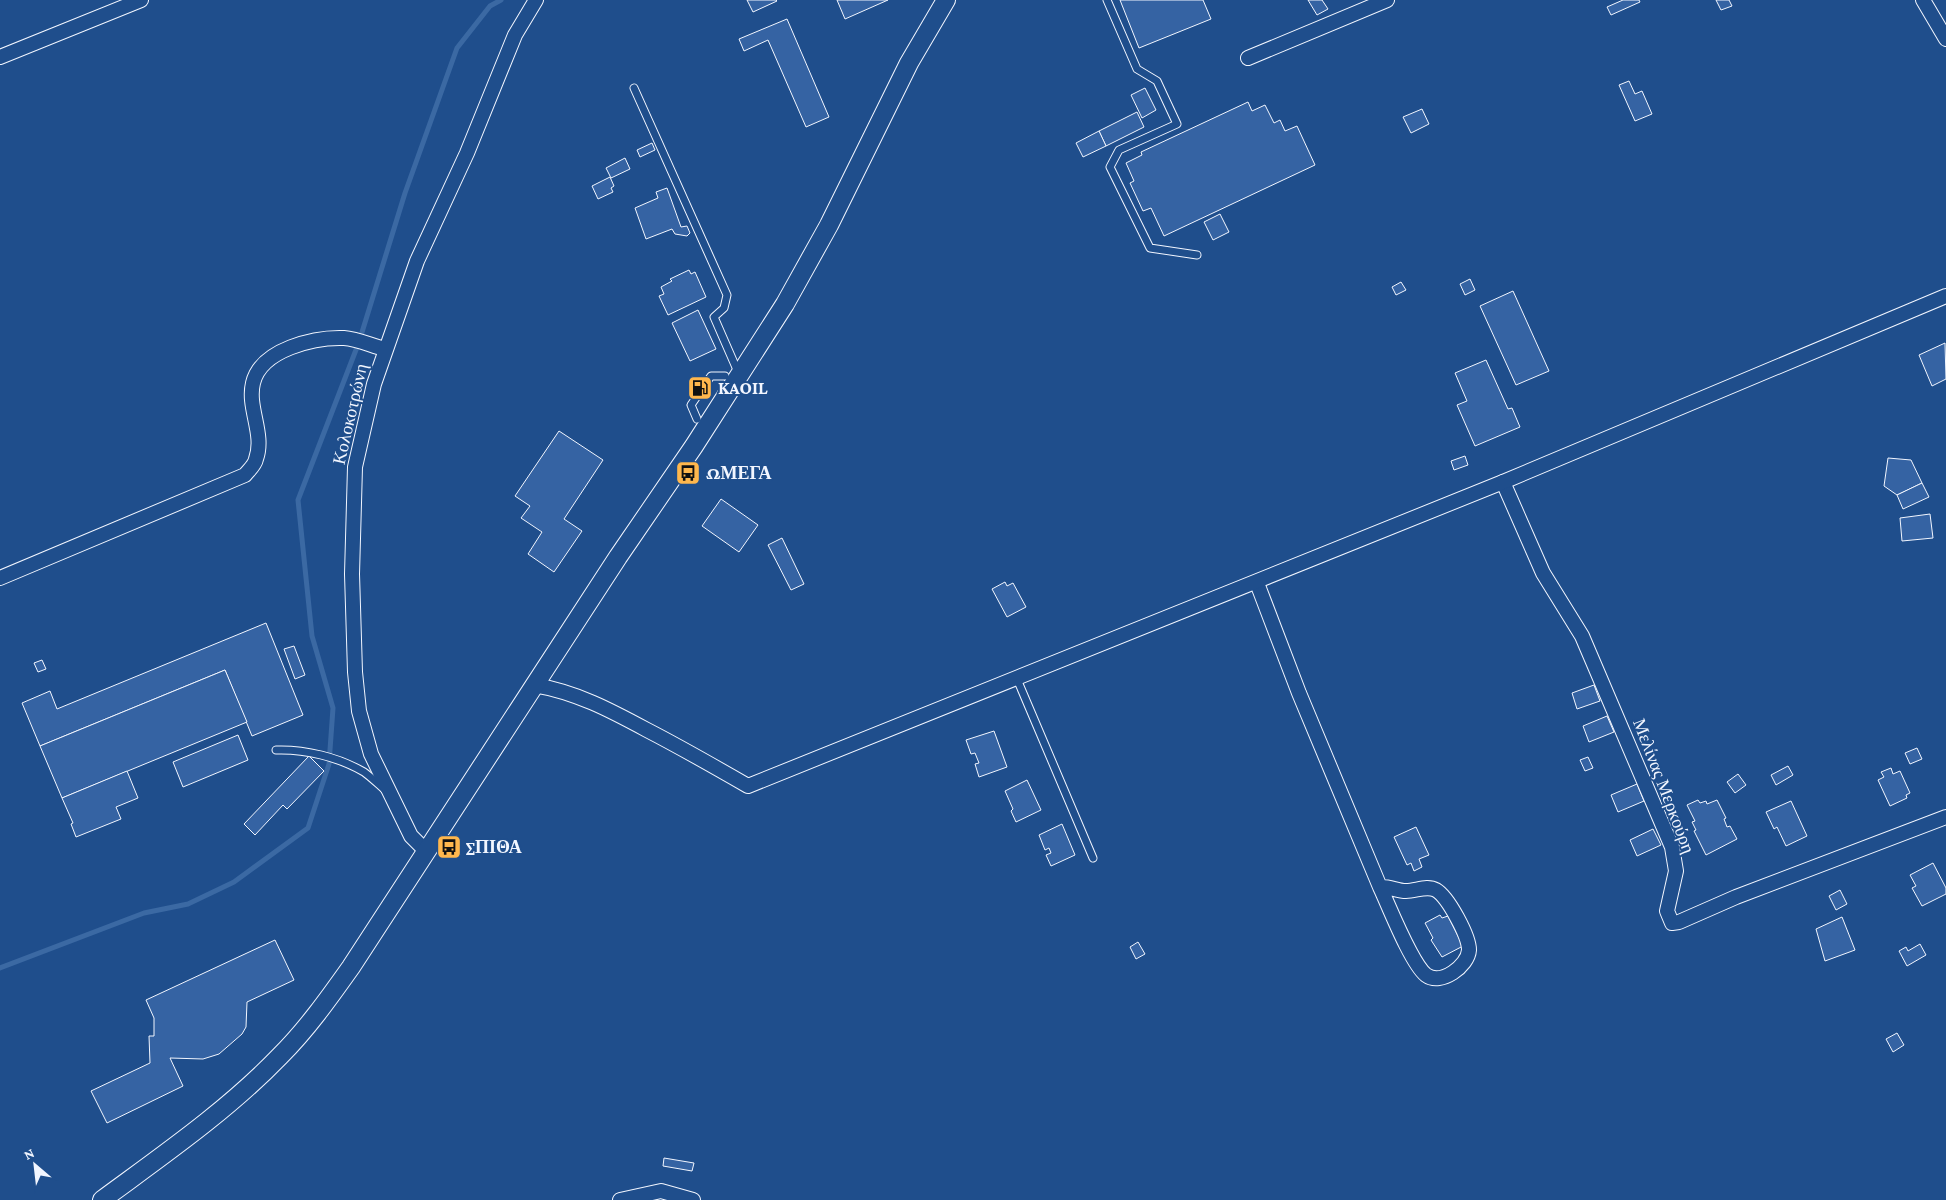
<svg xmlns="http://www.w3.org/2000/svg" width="1946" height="1200" font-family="'Crimson Pro',serif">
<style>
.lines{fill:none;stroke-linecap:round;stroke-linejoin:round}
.stream{stroke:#3b69a3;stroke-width:5}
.building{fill:#3563a3;stroke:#f2f6ff}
.service-casing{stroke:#f2f6ff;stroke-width:9}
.minor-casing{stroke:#f2f6ff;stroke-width:16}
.tertiary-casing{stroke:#f2f6ff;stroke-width:20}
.service{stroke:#1f4e8c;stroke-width:7}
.minor{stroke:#1f4e8c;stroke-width:14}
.tertiary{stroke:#1f4e8c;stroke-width:18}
.labels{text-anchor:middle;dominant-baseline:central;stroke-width:4;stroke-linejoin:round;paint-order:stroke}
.poi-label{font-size:18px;font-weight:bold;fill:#f2f6ff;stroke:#1f4e8c;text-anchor:start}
.street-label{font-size:18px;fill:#f2f6ff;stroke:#1f4e8c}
</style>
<rect width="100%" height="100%" fill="#1f4e8c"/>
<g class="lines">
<!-- stream -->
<path class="stream" d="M0,968l144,-55 44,-9 46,-22 74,-54 21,-64 4,-56 -21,-72 -14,-136 61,-158 46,-149 52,-145 33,-42 11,-6"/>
</g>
<!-- building -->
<g class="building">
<path d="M747,0h29l1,1 -24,11z"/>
<path d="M837,0h51l-43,19z"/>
<path d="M1120,0h83l8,19 -72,29z"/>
<path d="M1308,0h14l6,9 -11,6z"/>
<path d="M1623,0h16l1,2 -29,13 -4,-8z"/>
<path d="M1716,0h13l3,6 -11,4z"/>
<path d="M787,19l42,98 -23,10 -38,-87 -24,11 -5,-12z"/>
<path d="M1629,81l6,13 7,-3 10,23 -17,7 -16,-36z"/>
<path d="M1145,88l11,22 -14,8 -11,-23z"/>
<path d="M1248,102l4,9 13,-6 9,18 6,-3 5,11 12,-5 18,39 -151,71 -13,-28 -8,3 -13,-28 4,-2 -8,-18 16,-8 -1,-3z"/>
<path d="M1422,109l7,15 -18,9 -8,-16z"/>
<path d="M1137,112l7,15 -38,19 -7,-15z"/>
<path d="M1099,131l7,15 -23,11 -7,-14z"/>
<path d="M652,143l3,7 -15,7 -3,-7z"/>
<path d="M625,158l5,11 -19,9 -5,-10z"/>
<path d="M610,177l4,9 -3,2 2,4 -15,7 -6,-13z"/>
<path d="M667,188l14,39 6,-1 3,7 -3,3 -12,-2 -3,-5 -26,10 -11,-31 23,-10 -2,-6z"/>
<path d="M1220,214l9,18 -16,8 -9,-18z"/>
<path d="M689,270l2,4 4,-2 11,25 -38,18 -9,-19 5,-2 -3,-7 11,-6 -2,-2z"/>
<path d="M1470,279l5,11 -10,5 -5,-11z"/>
<path d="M1401,282l5,8 -10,5 -4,-8z"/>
<path d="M1513,291l36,80 -33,14 -36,-79z"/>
<path d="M698,310l18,39 -26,12 -18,-38z"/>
<path d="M1945,343l1,36 -14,7 -13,-31z"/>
<path d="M1486,360l22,49 4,-1 8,19 -45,19 -18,-41 10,-4 -12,-28z"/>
<path d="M559,431l44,29 -39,59 18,12 -28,41 -26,-18 14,-22 -21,-14 9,-12 -15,-10z"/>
<path d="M1465,456l3,9 -14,5 -3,-9z"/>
<path d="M1888,458l23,2 11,23 -25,12 -13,-9z"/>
<path d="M1922,483l7,14 -26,12 -6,-14z"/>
<path d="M721,499l37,26 -19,27 -37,-26z"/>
<path d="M1930,514l3,24 -31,3 -2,-23z"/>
<path d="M782,538l22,46 -13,6 -23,-45z"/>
<path d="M1005,582l2,4 6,-3 13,24 -19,10 -15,-28z"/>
<path d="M266,623l37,92 -51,21 -27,-66 -185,76 -18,-43 28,-12 7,18z"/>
<path d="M294,646l11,29 -10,4 -11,-30z"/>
<path d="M42,660l4,9 -8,3 -4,-9z"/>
<path d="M225,670l22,52 -185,76 -22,-52z"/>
<path d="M1594,685l6,16 -23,8 -5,-16z"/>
<path d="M1607,716l7,16 -25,10 -6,-16z"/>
<path d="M994,731l13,36 -28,10 -4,-13 4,-1 -4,-10 -4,1 -5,-14z"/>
<path d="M238,735l10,25 -65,27 -10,-25z"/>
<path d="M1917,748l5,11 -12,5 -5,-11z"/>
<path d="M309,756l15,15 -37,38 -4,-4 -28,30 -11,-11z"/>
<path d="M1588,757l5,11 -8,3 -5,-11z"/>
<path d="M1788,766l5,9 -17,10 -5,-10z"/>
<path d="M1891,768l2,6 7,-3 10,22 -4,2 1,3 -17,8 -12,-26 6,-3 -3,-5z"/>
<path d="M127,771l11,27 -22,9 5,12 -45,18 -5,-13 2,-1 -11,-25z"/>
<path d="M1738,774l8,11 -11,8 -8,-11z"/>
<path d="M1027,780l14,30 -25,12 -5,-11 2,-2 -8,-18z"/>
<path d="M1637,784l7,17 -26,11 -7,-17z"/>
<path d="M1698,800l2,3 6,-2 1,3 10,-4 9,18 -2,1 3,8 3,-1 7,13 -31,16 -12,-24 2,-1 -4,-8 3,-1 -8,-16z"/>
<path d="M1791,801l16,35 -21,10 -9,-19 -3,2 -8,-17z"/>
<path d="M1062,824l13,31 -24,11 -5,-11 5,-2 -2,-5 -4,2 -6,-15z"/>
<path d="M1416,827l13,28 -10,4 3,8 -8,4 -3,-8 -4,2 -13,-28z"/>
<path d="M1653,829l8,16 -24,11 -7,-16z"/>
<path d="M1933,863l13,25v6l-24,12 -10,-18 4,-2 -6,-11z"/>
<path d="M1840,890l7,14 -11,6 -7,-14z"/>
<path d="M1440,915l2,3 6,-2 15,30 -21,11 -11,-17 2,-2 -8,-15z"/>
<path d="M1842,917l13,33 -30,11 -9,-32z"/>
<path d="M275,940l19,40 -47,22 -1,25 -4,7 -23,20 -16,5 -33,-1 13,28 -76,37 -16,-32 59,-28 -1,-27h5v-18l-8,-18z"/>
<path d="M1138,942l7,12 -9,5 -6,-12z"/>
<path d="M1920,944l6,11 -19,11 -8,-15 7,-4 2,4z"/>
<path d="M1897,1033l7,12 -11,7 -7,-13z"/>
<path d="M664,1158l30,5 -2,8 -29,-5z"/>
</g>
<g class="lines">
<defs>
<g id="service">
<path d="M1107,0l30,69 20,12 20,43 -58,26 -9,17 40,81 47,7"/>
<path d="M634,88l93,207 -3,13 -10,9 24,55"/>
<path d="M697,419l-6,-14 20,-29h14"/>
<path d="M1017,679l76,179"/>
<path d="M276,750c29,-1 62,7 88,22 7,5 14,12 21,18"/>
</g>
<g id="minor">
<path d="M1923,0l23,39"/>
<path d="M0,57l141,-57"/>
<path d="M1248,58l139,-58"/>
<path d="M1503,482l40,91 39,63 90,211 4,24 -9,40 5,12 7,-1 57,-25 210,-80"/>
<path d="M0,578l245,-103c4,-5 10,-10 11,-16 9,-25 -9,-51 -3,-76 8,-34 62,-46 91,-45 14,1 28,8 41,11"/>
<path d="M1257,583l42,110 81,194c9,-1 17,4 26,4 10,0 21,-6 30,-1 12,7 33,46 33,60 -1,16 -28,36 -43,25 -15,-12 -37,-69 -46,-88"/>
<path d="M534,685c42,7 76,25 113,45 35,18 68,37 101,56l755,-304 443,-186"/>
<path d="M427,852l-16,-16 -40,-82 -12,-43 -4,-39 -3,-98 3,-107 19,-83 43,-123 50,-108 48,-118 21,-35"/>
<path d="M620,1200l41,-9 32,9"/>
</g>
<path id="tertiary" d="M102,1200c61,-45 125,-89 178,-144 27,-27 49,-58 71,-89l267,-410 76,-111 91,-142 44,-79 80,-162 37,-63"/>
</defs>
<!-- service casing -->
<use href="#service" class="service-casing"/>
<!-- minor casing -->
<use href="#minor" class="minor-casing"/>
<!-- tertiary casing -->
<use href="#tertiary" class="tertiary-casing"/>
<!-- service -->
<use href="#service" class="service"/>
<!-- minor -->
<use href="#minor" class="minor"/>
<!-- tertiary -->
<use href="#tertiary" class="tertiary"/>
</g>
<!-- icons -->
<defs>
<symbol id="fuel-square" viewBox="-11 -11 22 22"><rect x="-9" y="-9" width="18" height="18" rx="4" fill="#ffb74d" stroke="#1f4e8c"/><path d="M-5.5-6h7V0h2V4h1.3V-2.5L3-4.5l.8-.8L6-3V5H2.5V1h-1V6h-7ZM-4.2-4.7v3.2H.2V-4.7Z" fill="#111"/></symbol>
<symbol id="bus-square" viewBox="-11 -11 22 22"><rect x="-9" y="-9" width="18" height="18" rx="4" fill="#ffb74d" stroke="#1f4e8c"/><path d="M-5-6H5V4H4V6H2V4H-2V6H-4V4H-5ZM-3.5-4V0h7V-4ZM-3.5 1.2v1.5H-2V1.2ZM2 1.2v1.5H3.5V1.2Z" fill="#111"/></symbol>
</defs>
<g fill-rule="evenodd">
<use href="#fuel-square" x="686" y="374" width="28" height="28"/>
<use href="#bus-square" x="674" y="459" width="28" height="28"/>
<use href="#bus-square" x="435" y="833" width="28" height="28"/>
</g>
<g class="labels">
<!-- poi labels -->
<g class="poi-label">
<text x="718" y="388">KAOIL</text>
<text x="706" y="473">ΩΜΕΓΑ</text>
<text x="466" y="847">ΣΠΙΘΑ</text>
</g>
<!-- street labels -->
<g class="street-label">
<text transform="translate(350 414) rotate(-77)">Κολοκοτρώνη</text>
<text transform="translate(1664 786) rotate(69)">Μελίνας Μερκούρη</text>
</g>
</g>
<!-- north arrow -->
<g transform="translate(35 1165) rotate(332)" stroke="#1f4e8c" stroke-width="4" paint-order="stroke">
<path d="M0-4L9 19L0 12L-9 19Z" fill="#f2f6ff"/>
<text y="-8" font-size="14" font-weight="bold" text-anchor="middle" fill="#f2f6ff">N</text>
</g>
</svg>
